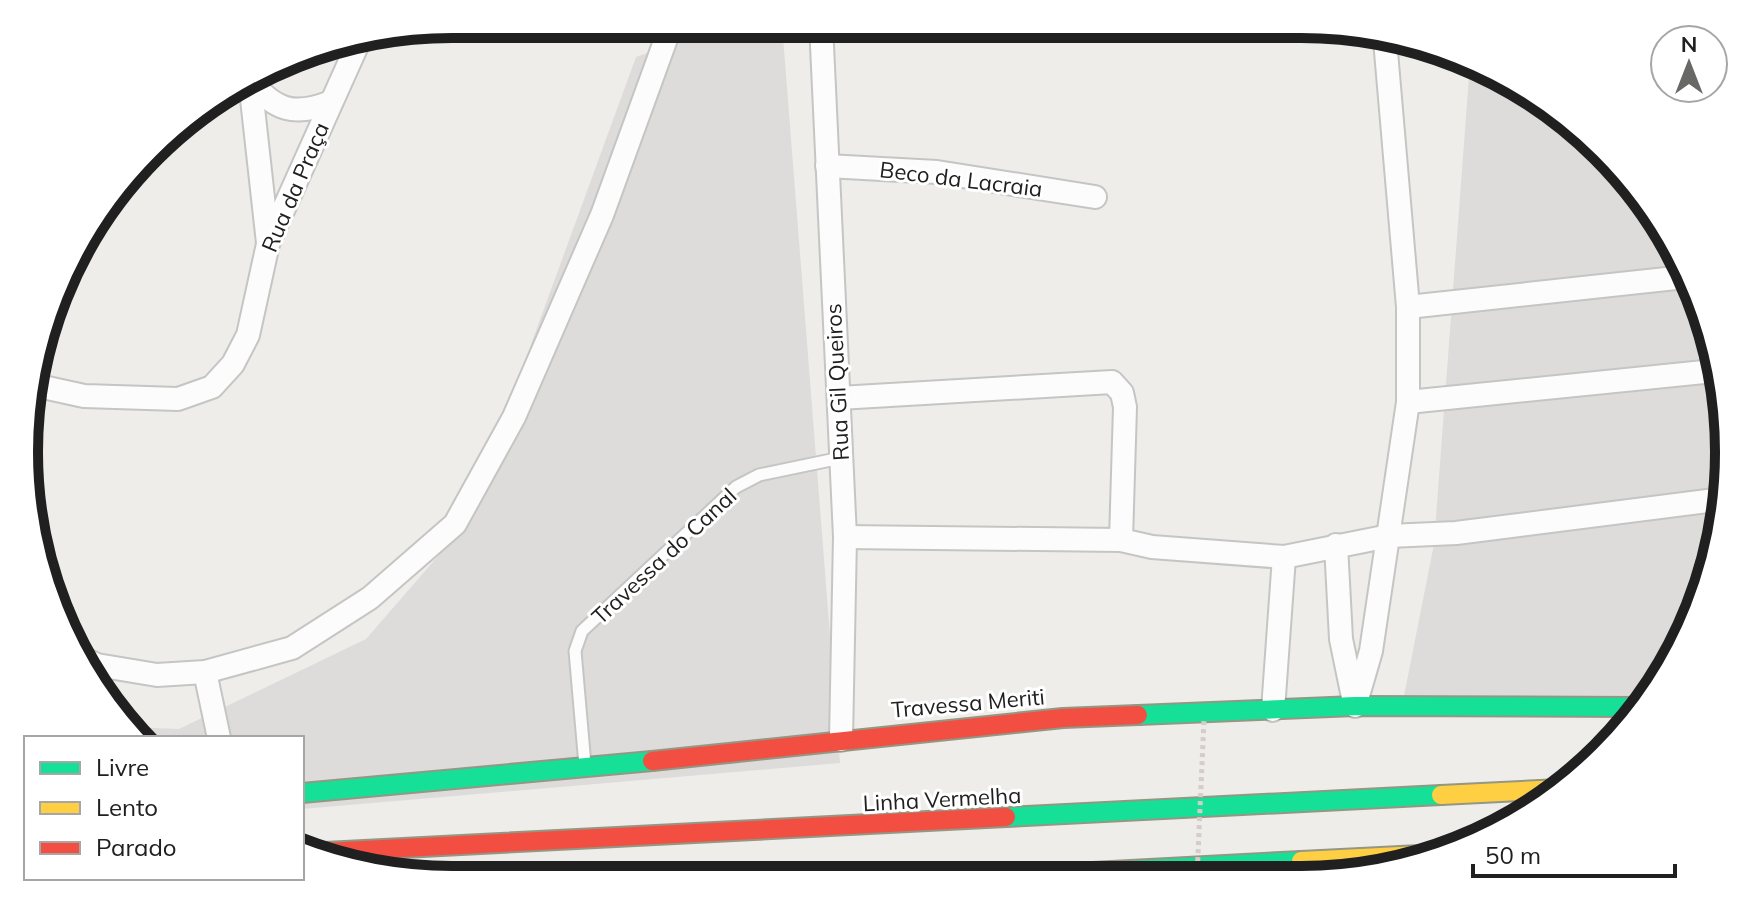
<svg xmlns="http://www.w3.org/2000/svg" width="1753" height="904" font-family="Mulish,sans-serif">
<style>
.residential{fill:#dddcdb}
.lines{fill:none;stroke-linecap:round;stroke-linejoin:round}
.lane-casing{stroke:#c5c5c4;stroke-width:15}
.street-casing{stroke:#c5c5c4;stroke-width:26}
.fast-casing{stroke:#949783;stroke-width:22}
.slow-casing{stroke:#949783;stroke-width:22}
.jam-casing{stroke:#949783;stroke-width:22}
.lane{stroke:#fcfcfc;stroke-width:11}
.street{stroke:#fcfcfc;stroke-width:22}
.fast{stroke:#16e098;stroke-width:18}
.slow{stroke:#ffcf43;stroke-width:18}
.jam{stroke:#f24e42;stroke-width:18}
.path-bridge{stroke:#d6ccc9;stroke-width:5;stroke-dasharray:4 4;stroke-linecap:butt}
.labels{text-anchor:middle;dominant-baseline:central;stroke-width:6;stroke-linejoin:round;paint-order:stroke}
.street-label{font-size:22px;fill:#202020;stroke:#fff}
.rim{fill:none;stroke:#202020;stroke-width:10}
</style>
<rect width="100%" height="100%" fill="#eeedea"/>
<!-- residential -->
<g class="residential">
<path d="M731,24h51l58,739 -538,46v-71h-165l-8,-11 50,2 187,-90 99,-114 171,-468z"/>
<path d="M1470,63l21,5 132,102 83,145 22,165 -43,162 -41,61 -243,8 33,-167z"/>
</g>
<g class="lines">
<defs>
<path id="lane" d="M585,765l-10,-114 7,-20 154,-144 23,-12 72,-15"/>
<g id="street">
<path d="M821,24l24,513 -4,203"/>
<path d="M250,81l18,162"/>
<path d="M250,81c25,29 44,36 81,21"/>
<path d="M827,166l110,6 158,25"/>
<path d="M1408,307l277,-30"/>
<path d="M34,385l50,11 94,3 34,-12 21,-23 15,-29 20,-91 92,-205"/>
<path d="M839,398l273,-16 10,11 3,14 -4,133"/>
<path d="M1408,402l306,-31"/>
<path d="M845,537l276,3 31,7 132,10 105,-21 67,-3 267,-34"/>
<path d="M1336,545l5,94 13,63"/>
<path d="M80,657l17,8 60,10 48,-3 87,-24 78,-50 85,-74 59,-107 88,-202 65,-179v-12"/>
<path d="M205,672l14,66"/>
<path d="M1355,706l16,-55 37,-249v-95l-23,-267"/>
<path d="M1273,710l11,-153"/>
</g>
<g id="fast">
<path d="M1138,715l217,-9 286,1"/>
<path d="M302,793l350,-32"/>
<path d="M1006,817l435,-22"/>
<path d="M998,877l303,-16"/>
</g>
<g id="slow">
<path d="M1441,795l119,-6"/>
<path d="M1301,861l139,-7"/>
</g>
<g id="jam">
<path d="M652,761l411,-43 75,-3"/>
<path d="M325,852l681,-35"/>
</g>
</defs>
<!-- lane casing -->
<use href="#lane" class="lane-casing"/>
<!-- street casing -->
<use href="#street" class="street-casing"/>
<!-- fast casing -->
<use href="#fast" class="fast-casing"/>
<!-- slow casing -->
<use href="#slow" class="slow-casing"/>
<!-- jam casing -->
<use href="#jam" class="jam-casing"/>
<!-- lane -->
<use href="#lane" class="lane"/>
<!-- street -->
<use href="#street" class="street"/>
<!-- fast -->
<use href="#fast" class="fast"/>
<!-- slow -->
<use href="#slow" class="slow"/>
<!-- jam -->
<use href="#jam" class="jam"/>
<!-- path-bridge -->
<path class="path-bridge" d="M1197,877l7,-158"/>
</g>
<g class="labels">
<!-- street labels -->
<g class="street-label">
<text transform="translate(961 179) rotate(7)">Beco da Lacraia</text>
<text transform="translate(295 187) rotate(-67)">Rua da Praça</text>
<text transform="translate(837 382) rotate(-93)">Rua Gil Queiros</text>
<text transform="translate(664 556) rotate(-43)">Travessa do Canal</text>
<text transform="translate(968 703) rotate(-5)">Travessa Meriti</text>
<text transform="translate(942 799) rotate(-3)">Linha Vermelha</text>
</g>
</g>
<!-- crop -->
<path d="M0 0H1753V904H0ZM452 38H1301A414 414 0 0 1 1715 452V452A414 414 0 0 1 1301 866H452A414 414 0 0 1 38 452V452A414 414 0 0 1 452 38Z" fill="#fff" fill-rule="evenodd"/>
<path class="rim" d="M452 38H1301A414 414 0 0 1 1715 452V452A414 414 0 0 1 1301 866H452A414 414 0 0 1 38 452V452A414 414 0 0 1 452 38Z"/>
<!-- legend -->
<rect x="24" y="736" width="280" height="144" fill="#ffffff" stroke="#a6a6a6" stroke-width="2"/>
<rect x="40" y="762" width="40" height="12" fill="#16e098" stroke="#a6a6a6" stroke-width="2"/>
<text x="96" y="776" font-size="24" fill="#202020">Livre</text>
<rect x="40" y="802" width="40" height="12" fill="#ffcf43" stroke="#a6a6a6" stroke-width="2"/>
<text x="96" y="816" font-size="24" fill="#202020">Lento</text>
<rect x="40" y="842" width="40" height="12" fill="#f24e42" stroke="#a6a6a6" stroke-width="2"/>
<text x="96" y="856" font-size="24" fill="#202020">Parado</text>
<!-- north arrow -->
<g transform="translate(1689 64)"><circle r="38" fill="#ffffff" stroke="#a6a6a6" stroke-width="2"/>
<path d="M0-6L14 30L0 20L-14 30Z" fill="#686867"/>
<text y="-12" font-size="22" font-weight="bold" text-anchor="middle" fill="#202020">N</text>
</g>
<!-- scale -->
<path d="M1473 864v12h202v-12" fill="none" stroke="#202020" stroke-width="4"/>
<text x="1485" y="864" font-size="24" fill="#202020" stroke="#ffffff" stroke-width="6" paint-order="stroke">50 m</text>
</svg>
